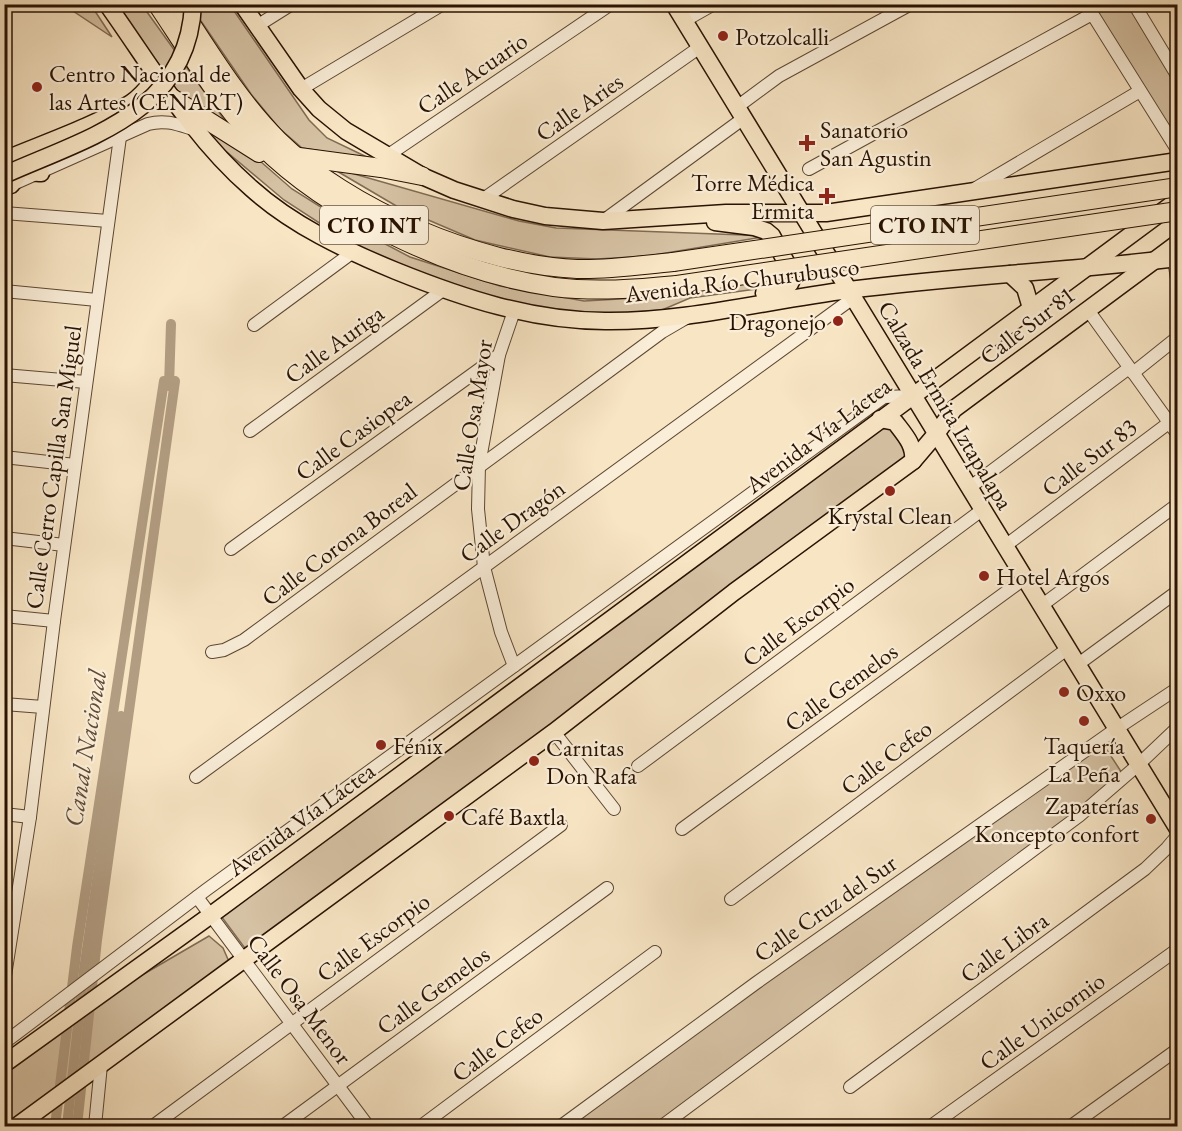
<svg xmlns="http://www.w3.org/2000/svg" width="1182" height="1131" font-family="'EB Garamond',serif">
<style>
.green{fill:#d5c1a3;stroke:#7f6a52;stroke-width:1.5}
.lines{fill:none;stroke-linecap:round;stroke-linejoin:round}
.canal{stroke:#b29d82;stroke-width:10}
.minor-casing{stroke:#5d4732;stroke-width:14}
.major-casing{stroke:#291202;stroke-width:19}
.highway-casing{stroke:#291202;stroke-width:20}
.minor{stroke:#faeed9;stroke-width:12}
.major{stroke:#f8e5c4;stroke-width:16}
.highway{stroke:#f8e5c4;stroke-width:18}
.major-bridge-casing{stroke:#291202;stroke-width:19;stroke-linecap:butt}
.highway-bridge-casing{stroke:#291202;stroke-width:20;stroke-linecap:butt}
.major-bridge{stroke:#f8e5c4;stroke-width:16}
.highway-bridge{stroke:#f8e5c4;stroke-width:18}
.poi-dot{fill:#8f2418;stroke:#faeed9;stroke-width:2}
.labels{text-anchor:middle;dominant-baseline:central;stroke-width:4.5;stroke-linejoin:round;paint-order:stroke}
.shield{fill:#faeed9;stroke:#685442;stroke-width:1.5}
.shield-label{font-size:22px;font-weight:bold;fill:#291202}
.poi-label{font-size:24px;fill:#291202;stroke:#faeed9;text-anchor:start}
.street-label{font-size:24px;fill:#291202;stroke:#faeed9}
.water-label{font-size:26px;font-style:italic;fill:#604a35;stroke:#faeed9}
</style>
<rect width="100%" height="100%" fill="#f8e5c4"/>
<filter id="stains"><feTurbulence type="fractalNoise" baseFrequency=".00333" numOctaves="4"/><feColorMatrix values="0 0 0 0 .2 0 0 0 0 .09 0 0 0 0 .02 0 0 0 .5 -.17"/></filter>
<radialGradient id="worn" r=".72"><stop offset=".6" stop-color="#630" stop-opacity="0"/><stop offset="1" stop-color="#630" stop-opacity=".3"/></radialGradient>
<!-- green -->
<g class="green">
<path d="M64,5h27l21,32z"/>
<path d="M116,5h26l89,124 -55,-38z"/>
<path d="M190,5h40l79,115 18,18 44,21 -69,-11 -23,-20 -28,-34z"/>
<path d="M1090,5h38l49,80v64z"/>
<path d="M195,119l65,42 32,28 59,37 59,31 90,29 84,15 71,-4 130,-19 -6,8 -89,12 -28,12 -80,6 -87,-16 -91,-30 -60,-31 -60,-39 -75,-63z"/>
<path d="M330,167l189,54 37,7 212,8 -120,20 -51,3 -47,-2 -75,-17 -77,-33z"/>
<path d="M893,428l15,21 -5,13 -653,493 -29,-39 657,-487z"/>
<path d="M1101,741l23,35 -467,350h-91z"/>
<path d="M209,936l14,12 7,16 -225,162 -1,-51 133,-97z"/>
</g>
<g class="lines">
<!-- canal -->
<g class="canal">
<path d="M169,386l2,-62"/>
<path d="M55,1126l22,-179 87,-566h11l-78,559 -20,186"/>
<path d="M67,1126l17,-156 37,-254"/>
</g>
<defs>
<g id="minor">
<path d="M1086,4l92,147"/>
<path d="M1134,4l44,73"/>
<path d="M684,21l30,-17"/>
<path d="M257,26l35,-22"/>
<path d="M301,89l142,-85"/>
<path d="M737,107l42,-31 132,-72"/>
<path d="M387,156l224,-152"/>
<path d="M809,169l283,-155"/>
<path d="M11,185l137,-61c18,-5 31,1 48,6"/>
<path d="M976,188l164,-97"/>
<path d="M482,200l218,-153"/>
<path d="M4,213l104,8"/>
<path d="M603,221l141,-103"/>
<path d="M1174,259l4,27"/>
<path d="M4,291l93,9"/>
<path d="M1088,310l90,125"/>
<path d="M514,311l-15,44 -20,110 -1,44 6,58 17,65 13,34"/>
<path d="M254,325l99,-73"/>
<path d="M1133,373l45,-36"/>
<path d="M4,375l82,7"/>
<path d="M250,431l193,-141"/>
<path d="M4,457l71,8"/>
<path d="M969,488l160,-120"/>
<path d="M4,538l60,7"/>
<path d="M1005,546l173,-130"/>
<path d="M231,549l268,-194"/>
<path d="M1041,606l137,-102"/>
<path d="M4,616l50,5"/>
<path d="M212,652l12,-2 20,-10 418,-308 24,-14"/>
<path d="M1077,665l101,-74"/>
<path d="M4,704l39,3"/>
<path d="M554,732l60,77"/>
<path d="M638,766l344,-256"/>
<path d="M196,777l657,-479"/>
<path d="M4,814l26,3"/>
<path d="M682,829l342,-250"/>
<path d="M197,897l171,229"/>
<path d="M731,899l336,-250"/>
<path d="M4,982l26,-165 24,-196 66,-484"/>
<path d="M4,1043l202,-153 678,-493 29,-1"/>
<path d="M850,1087l295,-218 22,-21 11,-13"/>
<path d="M95,1126l6,-61"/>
<path d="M153,1126l408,-301"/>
<path d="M283,1126l324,-238"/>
<path d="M421,1126l234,-174"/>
<path d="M561,1126l195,-143 360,-254 62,-41"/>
<path d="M662,1126l417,-310 59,-51 40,-38"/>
<path d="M931,1126l247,-177"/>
<path d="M1071,1126l107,-77"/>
</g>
<g id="major">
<path d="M107,4c45,63 85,133 144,184 41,37 94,62 145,83 67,27 136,50 209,50 82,1 163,-21 244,-31 109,-14 219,-19 329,-32"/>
<path d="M242,4l59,85 18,20 27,22 76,45 32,14 59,19 32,7 58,5 123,-8h100l352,-52"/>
<path d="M674,4l504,825"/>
<path d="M27,153c-5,11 2,21 14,20"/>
<path d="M4,160c40,-17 91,-34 127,-57 11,-7 18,-17 26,-27"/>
<path d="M10,161l6,6 2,8 -7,10"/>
<path d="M715,222l39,5 12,4 6,5 21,39c-2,16 -16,16 -29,18"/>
<path d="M1010,274l15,14 6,20"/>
<path d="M880,419l15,3c9,12 20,23 18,39"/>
<path d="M4,1064l207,-149 967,-715"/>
<path d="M17,1126l537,-394 180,-140 179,-131 23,-27 18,-25 224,-166"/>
</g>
<g id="highway">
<path d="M157,4c30,45 59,93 96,133 70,75 200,136 301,150 41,5 82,2 123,-2"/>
<path d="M178,4c31,47 60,96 100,136 70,69 201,125 299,129 32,1 64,-4 96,-7"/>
<path d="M172,98l87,55"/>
<path d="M299,157l82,11 41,8"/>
</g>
</defs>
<!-- minor casing -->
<use href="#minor" class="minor-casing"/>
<!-- major casing -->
<use href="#major" class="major-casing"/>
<!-- highway casing -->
<use href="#highway" class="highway-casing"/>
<!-- minor -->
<use href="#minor" class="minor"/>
<!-- major -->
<use href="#major" class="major"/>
<!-- highway -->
<use href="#highway" class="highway"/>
<defs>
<path id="major-bridge" d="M4,175c82,-37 185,-62 189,-171"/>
<g id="highway-bridge">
<path d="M673,262l505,-75"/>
<path d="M677,285l501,-74"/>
</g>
</defs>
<!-- major-bridge casing -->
<use href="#major-bridge" class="major-bridge-casing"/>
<!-- highway-bridge casing -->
<use href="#highway-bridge" class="highway-bridge-casing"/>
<!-- major-bridge -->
<use href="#major-bridge" class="major-bridge"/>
<!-- highway-bridge -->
<use href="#highway-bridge" class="highway-bridge"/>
</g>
<!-- markers -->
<g class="poi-dot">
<circle cx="723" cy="36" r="6"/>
<circle cx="37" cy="87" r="6"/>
<path d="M804 134h6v6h6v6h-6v6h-6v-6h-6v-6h6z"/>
<path d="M824 187h6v6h6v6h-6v6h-6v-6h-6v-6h6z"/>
<circle cx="838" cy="321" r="6"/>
<circle cx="890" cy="491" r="6"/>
<circle cx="984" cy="576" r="6"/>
<circle cx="1064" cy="692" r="6"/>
<circle cx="1084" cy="721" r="6"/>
<circle cx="381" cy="745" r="6"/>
<circle cx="534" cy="761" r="6"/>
<circle cx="449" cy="816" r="6"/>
<circle cx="1151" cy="819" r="6"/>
</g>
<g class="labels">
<!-- shield labels -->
<g class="shield">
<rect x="320" y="206" width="108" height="38" rx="4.5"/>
<rect x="871" y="206" width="108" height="38" rx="4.5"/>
</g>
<g class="shield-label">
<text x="374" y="225">CTO INT</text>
<text x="925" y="225">CTO INT</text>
</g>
<!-- poi labels -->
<g class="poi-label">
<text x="735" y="36">Potzolcalli</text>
<text x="49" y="73">Centro Nacional de<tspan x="49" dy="28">las Artes (CENART)</tspan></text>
<text x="820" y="129">Sanatorio<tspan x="820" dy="28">San Agustin</tspan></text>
<text x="814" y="182" text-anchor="end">Torre Médica<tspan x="814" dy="28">Ermita</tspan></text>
<text x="826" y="321" text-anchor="end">Dragonejo</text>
<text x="890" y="515" text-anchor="middle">Krystal Clean</text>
<text x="996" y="576">Hotel Argos</text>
<text x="1076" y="692">Oxxo</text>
<text x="393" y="745">Fénix</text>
<text x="1084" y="745" text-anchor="middle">Taquería<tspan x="1084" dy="28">La Peña</tspan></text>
<text x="546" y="747">Carnitas<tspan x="546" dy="28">Don Rafa</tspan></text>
<text x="1139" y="805" text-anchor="end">Zapaterías<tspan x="1139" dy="28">Koncepto confort</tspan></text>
<text x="461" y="816">Café Baxtla</text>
</g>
<!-- street labels -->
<g class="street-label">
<text transform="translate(472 73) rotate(-34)">Calle Acuario</text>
<text transform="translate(579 107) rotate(-35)">Calle Aries</text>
<text transform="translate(742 280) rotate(-7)">Avenida Río Churubusco</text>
<text transform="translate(1027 325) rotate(-37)">Calle Sur 81</text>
<text transform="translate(334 344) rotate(-36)">Calle Auriga</text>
<text transform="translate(946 405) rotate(59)">Calzada Ermita Iztapalapa</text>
<text transform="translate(472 415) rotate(-81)">Calle Osa Mayor</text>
<text transform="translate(353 435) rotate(-36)">Calle Casiopea</text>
<text transform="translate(818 435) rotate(-37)">Avenida Vía Láctea</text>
<text transform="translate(1089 457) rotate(-37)">Calle Sur 83</text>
<text transform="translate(53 467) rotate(-82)">Calle Cerro Capilla San Miguel</text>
<text transform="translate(512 521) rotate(-36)">Calle Dragón</text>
<text transform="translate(339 544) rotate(-37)">Calle Corona Boreal</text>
<text transform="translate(798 621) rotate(-37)">Calle Escorpio</text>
<text transform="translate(841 687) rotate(-36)">Calle Gemelos</text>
<text transform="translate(886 757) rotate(-37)">Calle Cefeo</text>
<text transform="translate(301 819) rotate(-36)">Avenida Vía Láctea</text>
<text transform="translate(825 908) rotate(-35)">Calle Cruz del Sur</text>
<text transform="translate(373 937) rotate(-36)">Calle Escorpio</text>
<text transform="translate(1004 947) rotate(-36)">Calle Libra</text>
<text transform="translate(433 990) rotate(-36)">Calle Gemelos</text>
<text transform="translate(300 999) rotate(53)">Calle Osa Menor</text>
<text transform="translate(1042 1021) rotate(-36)">Calle Unicornio</text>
<text transform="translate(497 1044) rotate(-37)">Calle Cefeo</text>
</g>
<!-- water labels -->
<g class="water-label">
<text transform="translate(85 748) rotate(-81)">Canal Nacional</text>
</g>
</g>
<!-- margin -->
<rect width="1182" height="1131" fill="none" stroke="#f8e5c4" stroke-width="24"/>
<rect x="6" y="6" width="1170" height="1119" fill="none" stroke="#291202" stroke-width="3"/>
<rect x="12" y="12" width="1158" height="1107" fill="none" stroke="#291202" stroke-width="1.5"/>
<rect width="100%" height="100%" filter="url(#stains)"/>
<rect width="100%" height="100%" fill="url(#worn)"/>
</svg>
